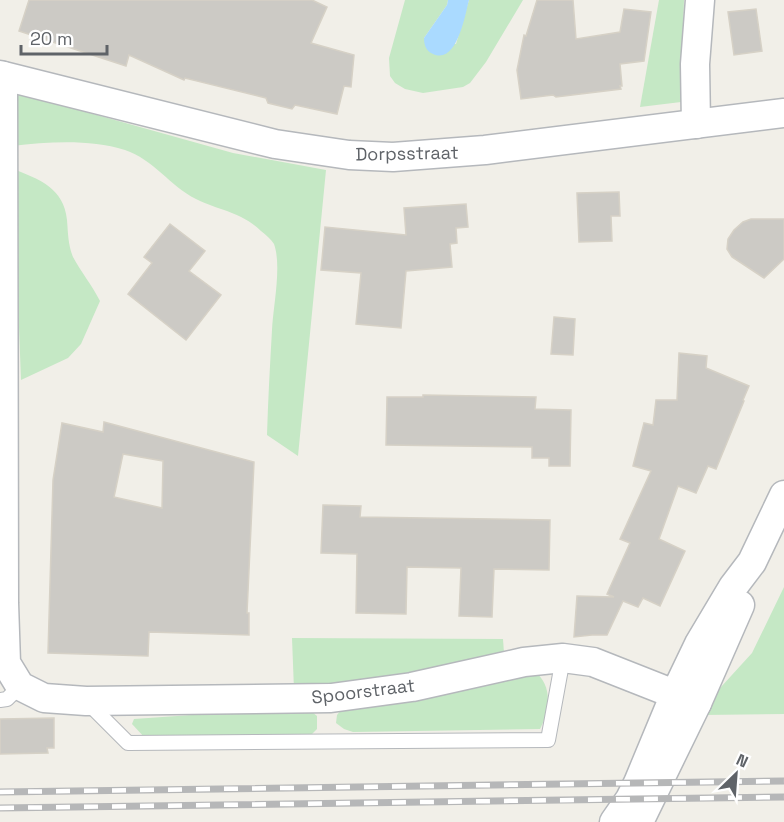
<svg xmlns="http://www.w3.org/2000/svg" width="784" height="822" font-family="'Space Grotesk',sans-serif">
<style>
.green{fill:#c5e8c5}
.water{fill:#aadaff}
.building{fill:#cccac5;stroke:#d6d1c6;stroke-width:1.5;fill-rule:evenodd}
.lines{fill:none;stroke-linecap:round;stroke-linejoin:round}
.service-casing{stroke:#b5b8bc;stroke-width:16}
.minor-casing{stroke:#b5b8bc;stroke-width:31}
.service{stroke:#fff;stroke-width:14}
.minor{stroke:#fff;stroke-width:28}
.rail-casing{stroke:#b6b7b8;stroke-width:7}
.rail{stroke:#fff;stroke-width:4.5;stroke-dasharray:14;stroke-linecap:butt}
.labels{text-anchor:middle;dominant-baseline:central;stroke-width:5;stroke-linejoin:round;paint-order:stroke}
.street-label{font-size:18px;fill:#5f6368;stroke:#fff}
</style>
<rect width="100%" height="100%" fill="#f1efe8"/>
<!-- green -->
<g class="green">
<path d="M405,0h43l-1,5 -23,33 32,6 13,-44h54l-37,62 -16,21 -7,4 -40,6 -18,-4 -10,-6 -5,-7 -1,-18z"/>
<path d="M659,0h25l-3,102 -41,5z"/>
<path d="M11,91l222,62 93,17 -28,286 -31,-21c1,-35 3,-70 5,-105 1,-23 10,-64 2,-86 -3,-5 -8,-9 -13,-13 -21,-20 -41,-20 -65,-32 -26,-13 -43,-40 -71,-49 -36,-11 -76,-8 -113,-4z"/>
<path d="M13,169c26,10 51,19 54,51 1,12 1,25 6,37 8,15 19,28 27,44l-19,43 -13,14 -47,22z"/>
<path d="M784,587v127l-81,1 7,-16 42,-46z"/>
<path d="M292,638l211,1 1,14 -107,23 -103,14z"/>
<path d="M534,671c19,14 16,39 6,58l-187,3 -9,-3 -8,-6 1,-8 9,-11z"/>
<path d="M306,707l11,9v13l-5,5 -167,4 -13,-14 2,-5z"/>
</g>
<!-- water -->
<path class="water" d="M448,0h21c-4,15 -12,65 -36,54 -7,-3 -9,-9 -9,-16l23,-33z"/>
<!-- building -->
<g class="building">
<path d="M29,0h283l15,7 -16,36 43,12 -3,32 -7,-1 -7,28 -42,-9 -3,4 -24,-6 -2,-5 -81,-20 -1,2 -55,-25 -3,11 -107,-35z"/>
<path d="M537,0h36l3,39 44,-7 4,-23 27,3 -7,49 -24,3 2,22h-2l1,3 -65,8 -3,-2 -32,4 -4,-29 7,-35 2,1z"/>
<path d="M756,9l6,42 -28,4 -6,-43z"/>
<path d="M619,192l1,24h-9l1,25 -33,1 -2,-49z"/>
<path d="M466,204l2,23 -12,1 1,15 -7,1 2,23 -46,4 -5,57 -45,-4 5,-51 -40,-3 4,-43 81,8 -2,-27z"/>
<path d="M751,219h33v40l-20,19 -32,-21 -5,-8 1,-10 6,-9 9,-8z"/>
<path d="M170,224l35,27 -16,20 32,24 -35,45 -58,-46 24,-31 -8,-6z"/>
<path d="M554,317l21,2 -2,36 -22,-1z"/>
<path d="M679,353l28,3 -1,12 43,18 -6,14 1,1 -28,68 -8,-3 -12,27 -18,-7 -19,53 26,12 -25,55 -17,-8 -5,9 -15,-6 -16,34h-15l-18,2 3,-41 37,1 -7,-3 23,-51 -10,-4 31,-68 -18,-5 11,-43 9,2 3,-25h21z"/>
<path d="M423,395l113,2 -1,12 36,1 -1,56h-21v-8h-17v-11l-146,-2 1,-48h36z"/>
<path d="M104,422l150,40 -7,151h2v22l-100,-3 -1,24 -100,-3 5,-173 9,-57 41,9zM123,454l40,7 -1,47 -48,-11z"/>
<path d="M323,505l38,1 -1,11 190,3 -1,50 -55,-1 -2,48 -33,-1 2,-48 -54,-1 -1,47 -50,-1 1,-59 -36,-1z"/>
<path d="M54,718v30h-7l1,5 -48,1v-35z"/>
</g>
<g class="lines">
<defs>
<g id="service">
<path d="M0,700l7,-1 13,-13"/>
<path d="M87,702l41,41 420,-3 15,-82"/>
</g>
<g id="minor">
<path d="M0,75l275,69 74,11 44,2 92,-7 299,-37"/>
<path d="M3,76l1,527 2,60 14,23 24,12 42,3 245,-3 81,-11 112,-25 39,-4 30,4 104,41"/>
<path d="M696,124l-1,-60 5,-64"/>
<path d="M614,822l16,-23 8,-16 37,-89 24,-50 34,-57 19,-25 32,-67"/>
<path d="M639,822l58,-119 43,-98"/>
</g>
</defs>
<!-- service casing -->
<use href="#service" class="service-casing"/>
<!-- minor casing -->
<use href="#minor" class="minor-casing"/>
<!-- service -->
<use href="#service" class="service"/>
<!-- minor -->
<use href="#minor" class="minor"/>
<defs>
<g id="rail">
<path d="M0,792l784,-11"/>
<path d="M0,808l784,-11"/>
</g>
</defs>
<!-- rail casing -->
<use href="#rail" class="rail-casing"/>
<!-- rail -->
<use href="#rail" class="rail"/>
</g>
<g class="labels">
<!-- street labels -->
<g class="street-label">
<text transform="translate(407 153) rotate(-1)">Dorpsstraat</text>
<text transform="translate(363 691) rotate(-7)">Spoorstraat</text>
</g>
</g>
<!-- north arrow -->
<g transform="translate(736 774) rotate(25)" stroke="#ffffff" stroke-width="4.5" paint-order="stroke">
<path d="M0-4.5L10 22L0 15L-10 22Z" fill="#5f6368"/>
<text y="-9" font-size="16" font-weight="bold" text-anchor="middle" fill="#5f6368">N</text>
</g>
<!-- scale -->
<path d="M21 45v9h86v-9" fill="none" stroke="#5f6368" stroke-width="3"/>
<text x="30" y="45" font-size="18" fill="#5f6368" stroke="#ffffff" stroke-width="4.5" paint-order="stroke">20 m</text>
</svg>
